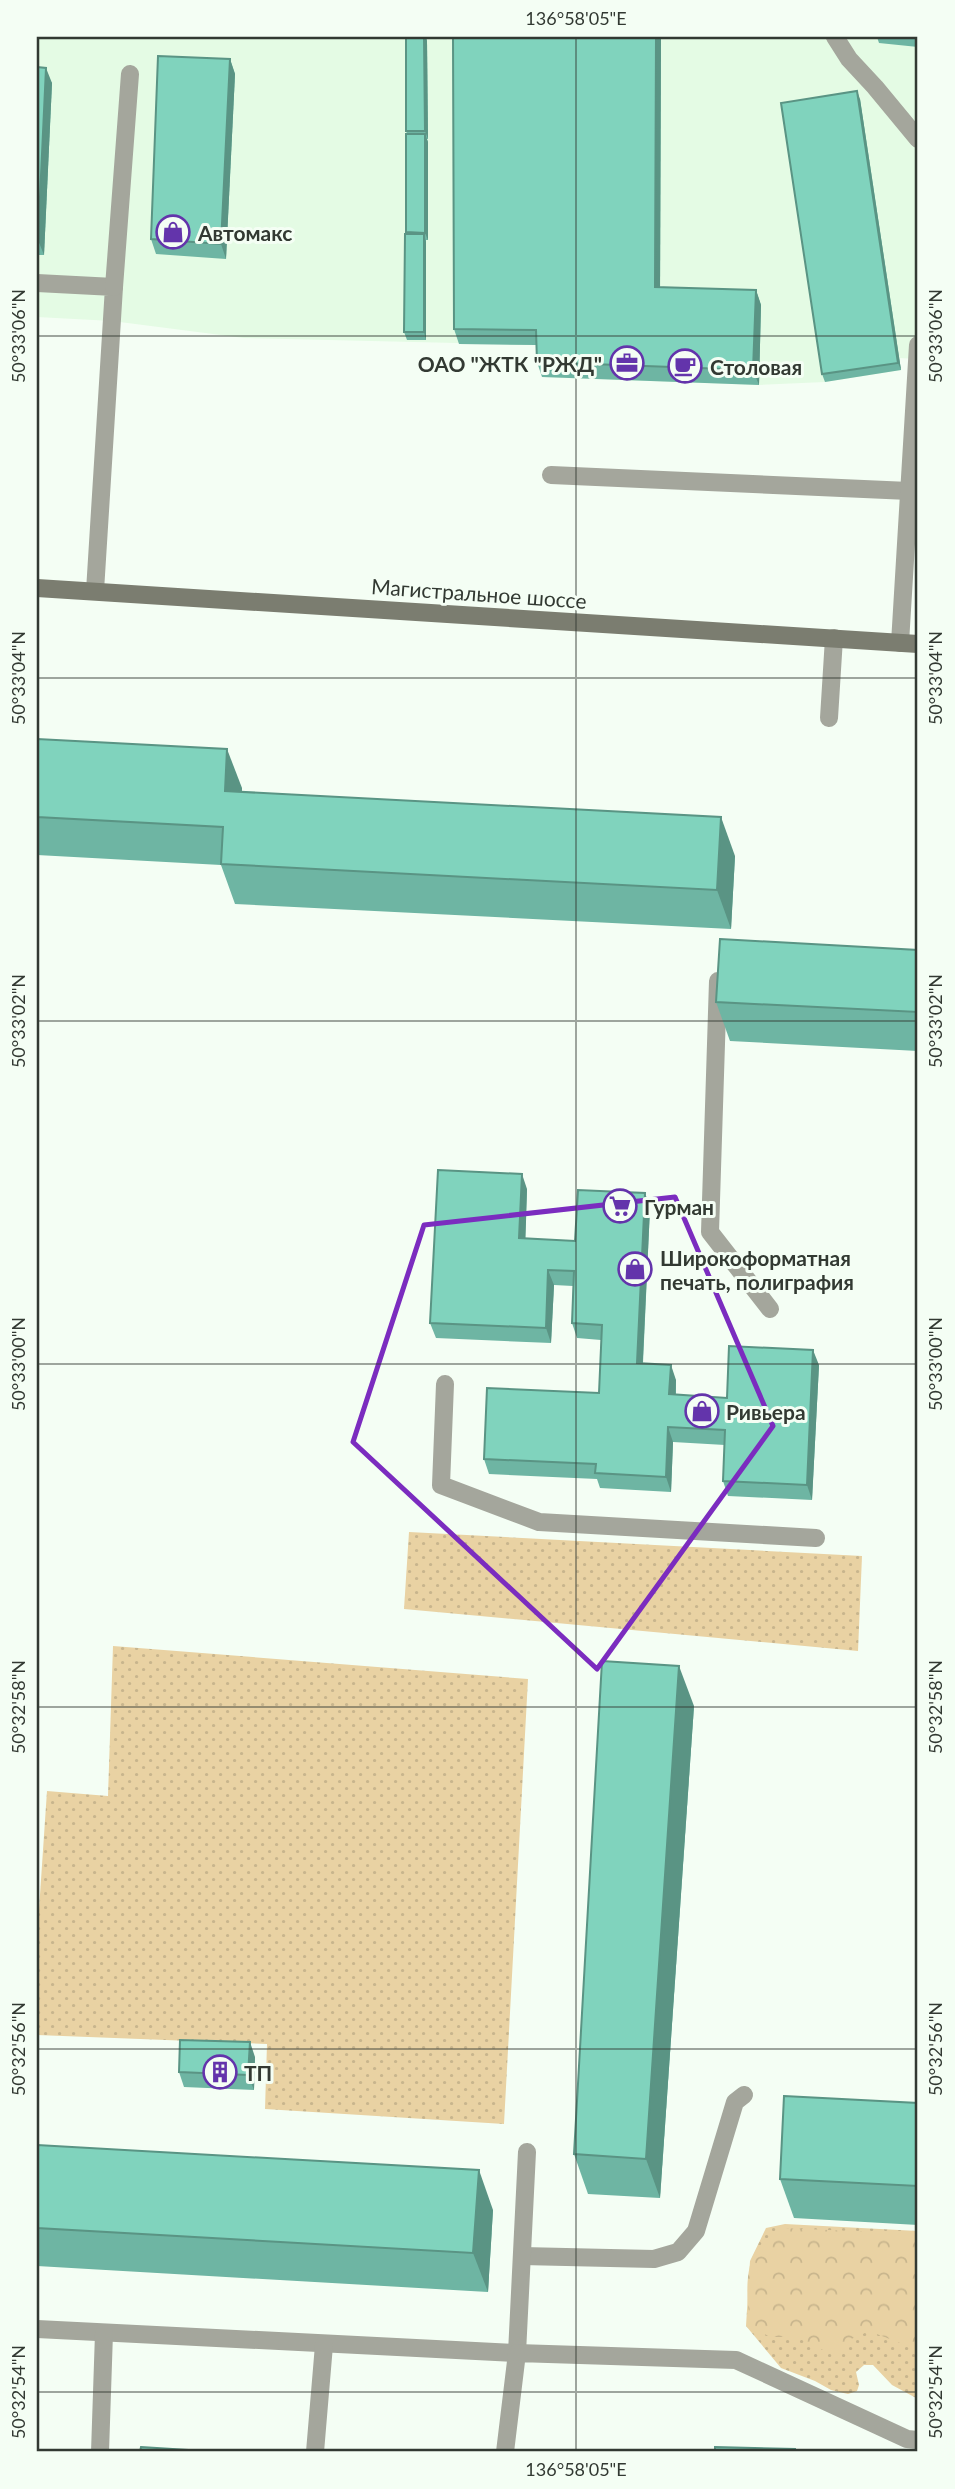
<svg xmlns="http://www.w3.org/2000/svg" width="955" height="2489" font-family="Lato,sans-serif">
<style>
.built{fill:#e4fbe4}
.grass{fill:url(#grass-dots)}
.forest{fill:url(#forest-crowns)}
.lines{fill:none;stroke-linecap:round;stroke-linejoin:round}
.lane{stroke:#a4a69c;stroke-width:18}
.secondary{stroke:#7b7d70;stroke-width:18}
.wall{fill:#6eb5a3}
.shaded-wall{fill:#5a9484}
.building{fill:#80d3bd;stroke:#5a9484;stroke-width:2}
.marked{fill:none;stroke:#7b2cbf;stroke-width:5;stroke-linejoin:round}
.ticks{fill:none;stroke:#323932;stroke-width:2;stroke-opacity:0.45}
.labels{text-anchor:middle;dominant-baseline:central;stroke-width:6;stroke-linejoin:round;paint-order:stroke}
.poi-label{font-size:21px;font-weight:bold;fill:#323932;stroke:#f4fef4;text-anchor:start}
.street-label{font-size:21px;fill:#323932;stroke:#f4fef4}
.neatline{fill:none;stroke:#323932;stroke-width:2.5}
.ticks-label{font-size:18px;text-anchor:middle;fill:#323932}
</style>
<defs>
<pattern id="grass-dots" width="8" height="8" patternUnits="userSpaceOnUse" patternTransform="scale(1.75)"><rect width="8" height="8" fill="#e9d2a3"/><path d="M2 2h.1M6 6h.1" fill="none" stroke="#c8b58d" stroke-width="1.8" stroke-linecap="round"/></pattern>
<pattern id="forest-crowns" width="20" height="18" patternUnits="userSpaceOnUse" patternTransform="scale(1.75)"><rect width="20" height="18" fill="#e9d2a3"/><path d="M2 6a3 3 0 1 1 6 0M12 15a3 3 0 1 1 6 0" fill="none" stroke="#c8b58d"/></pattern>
</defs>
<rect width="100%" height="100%" fill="#f4fef4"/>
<!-- built -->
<path class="built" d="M37,37h881v322l-19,-1 2,12 -76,12 -66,3 -217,-8 -1,-32 -297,-7 -132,-17 -75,-4z"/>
<!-- grass -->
<g class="grass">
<path d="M409,1532l453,24 -4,95 -454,-42z"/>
<path d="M113,1646l415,33 -24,445 -239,-15 2,-65 -230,-9v-96l10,-148 61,5z"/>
<path d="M785,2224l133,7v168l-26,-14 -19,-20h-9l-8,7 3,13 -2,6 -9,3 -17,-4 -16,-9 -34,-13 -35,-42 4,-65 16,-33z"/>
</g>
<!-- forest -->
<path class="forest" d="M784,2228l134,6v116l-49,-19 -20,9 -7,10h-19l-27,-13h-26l-18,-10c-6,-20 -8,-60 5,-78 7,-8 19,-15 27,-21z"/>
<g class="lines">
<!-- lane -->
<g class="lane">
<path d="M835,37l14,22 26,28 43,52"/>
<path d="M37,283l77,4 -19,304"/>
<path d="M114,287l16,-213"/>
<path d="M551,475l358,16"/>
<path d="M900,643l18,-298"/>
<path d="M829,718l5,-80"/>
<path d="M718,981l-8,251 60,77"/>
<path d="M445,1384l-4,101 98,37 277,16"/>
<path d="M522,2256l132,3 24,-7 18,-21 39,-129 9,-7"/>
<path d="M37,2329l480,24 10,-201"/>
<path d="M100,2452l4,-119"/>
<path d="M315,2452l9,-107"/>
<path d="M505,2452l12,-99 219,7 171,79 11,1"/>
</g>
<!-- secondary -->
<path class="secondary" d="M37,588l881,56"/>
</g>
<!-- wall -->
<g class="wall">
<path d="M406,37h20l1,4 1,98h-1l1,3v98h-2v100h-19l-3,-8 3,-198 -1,-3z"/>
<path d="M453,37h208l-1,250 96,3 5,15 -2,80 -217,-8 -5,-15 -1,-17 -77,-1 -5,-15z"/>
<path d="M877,37h41v10l-39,-4z"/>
<path d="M230,59l5,15 -9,185 -70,-5 -5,-15z"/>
<path d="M37,67l15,16 -8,172h-7z"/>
<path d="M860,99l41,271 -76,12 -3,-8z"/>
<path d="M37,739l205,49v4l493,64 -4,73 -496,-25 -14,-39 -184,-10z"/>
<path d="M918,950v101l-188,-10 -14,-39z"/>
<path d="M527,1189l-2,50 50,2 70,-48 5,15 -7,155 33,17v15l51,3 92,-33 -7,135 -84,-4 -5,-15 2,-36 -52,-3 -2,50 -71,-4 -3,-9 -108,-5 -5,-15 115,-66 2,-53 -24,-2 -5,-15 1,-37 -19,-1 -3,58 -115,-5 -6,-15z"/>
<path d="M694,1706l-34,492 -72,-4 -14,-40z"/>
<path d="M255,2057l-1,33 -70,-3 -5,-15z"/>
<path d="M918,2103v122l-124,-7 -14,-39z"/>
<path d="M37,2145l456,65 -5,82 -451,-26z"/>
</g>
<!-- shaded-wall -->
<g class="shaded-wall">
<path d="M424,37h2l1,4 1,98 -3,-8z"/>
<path d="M656,37h5l-1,265 -5,-15z"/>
<path d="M230,59l5,15 -9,185 -5,-15z"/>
<path d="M46,68l6,15 -8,172 -6,-15z"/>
<path d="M857,91l3,8 41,271 -3,-7z"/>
<path d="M425,134l3,8v98l-3,-7z"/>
<path d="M424,234l2,8v98l-2,-8z"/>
<path d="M756,290l5,15 -2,80 -6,-15z"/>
<path d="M227,749l15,39 -3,42 -14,-39z"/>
<path d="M721,817l14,39 -4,73 -14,-39z"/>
<path d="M522,1174l5,15 -2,64 -6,-15z"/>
<path d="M645,1193l5,15 -8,170 -5,-15z"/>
<path d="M548,1270l6,15 -3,58 -5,-15z"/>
<path d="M813,1350l6,15 -7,135 -5,-15z"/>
<path d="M671,1365l5,15 -1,29 -6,-15z"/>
<path d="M668,1427l5,15 -2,50 -5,-15z"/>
<path d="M679,1666l15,40 -34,492 -14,-39z"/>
<path d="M250,2042l5,15 -1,33 -6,-15z"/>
<path d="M479,2170l14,40 -5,82 -15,-39z"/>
</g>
<!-- building -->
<g class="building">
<path d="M406,37h18l1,94h-19z"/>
<path d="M453,37h203l-1,250 101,3 -3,80 -216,-8 -1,-32 -82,-1z"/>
<path d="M158,56l72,3 -9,185 -70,-5z"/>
<path d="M37,67l9,1 -8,172h-1z"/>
<path d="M857,91l41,272 -76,11 -41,-271z"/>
<path d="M406,134h19v99l-19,-1z"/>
<path d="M405,234h19v98h-20z"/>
<path d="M37,739l190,10 -2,42 496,26 -4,73 -496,-26 2,-37 -186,-10z"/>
<path d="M720,939l198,11v62l-202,-10z"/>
<path d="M438,1170l84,4 -3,64 56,3 3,-51 67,3 -8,170 34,2 -2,29 58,4 2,-52 84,4 -6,135 -84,-4 2,-51 -57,-3 -2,50 -71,-4 1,-9 -112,-5 3,-71 112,5 3,-68 -30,-2 2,-52 -26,-1 -2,58 -116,-5z"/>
<path d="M602,1661l77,5 -33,493 -72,-5z"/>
<path d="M180,2040l70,2 -2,33 -69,-3z"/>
<path d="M784,2096l134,7v83l-138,-7z"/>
<path d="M37,2145l442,25 -6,83 -436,-25z"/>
<path d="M141,2447l79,5h-80z"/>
<path d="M715,2447l80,2v3h-80z"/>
</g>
<!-- marked area -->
<path class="marked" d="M675,1197l98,229 -176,243 -244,-227 71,-217z"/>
<!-- ticks -->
<path class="ticks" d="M576,37v2415M37,336h881M37,678h881M37,1021h881M37,1364h881M37,1707h881M37,2049h881M37,2392h881"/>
<!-- icons -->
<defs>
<symbol id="shop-ring" viewBox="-11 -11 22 22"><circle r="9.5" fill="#f4fef4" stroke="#6334ab" stroke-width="1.5"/><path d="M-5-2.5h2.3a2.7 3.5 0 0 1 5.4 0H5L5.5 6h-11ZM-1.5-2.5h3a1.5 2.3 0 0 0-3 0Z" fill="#6334ab"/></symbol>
<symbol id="office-ring" viewBox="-11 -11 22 22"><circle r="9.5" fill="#f4fef4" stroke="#6334ab" stroke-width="1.5"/><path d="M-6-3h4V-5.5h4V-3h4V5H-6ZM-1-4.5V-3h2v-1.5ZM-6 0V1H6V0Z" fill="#6334ab"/></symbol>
<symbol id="cafe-ring" viewBox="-11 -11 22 22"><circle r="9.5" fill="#f4fef4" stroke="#6334ab" stroke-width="1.5"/><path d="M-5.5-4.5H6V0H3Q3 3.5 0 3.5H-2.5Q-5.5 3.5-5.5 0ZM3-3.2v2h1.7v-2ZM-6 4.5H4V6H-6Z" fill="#6334ab"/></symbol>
<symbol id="supermarket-ring" viewBox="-11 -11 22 22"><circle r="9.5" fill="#f4fef4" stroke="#6334ab" stroke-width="1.5"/><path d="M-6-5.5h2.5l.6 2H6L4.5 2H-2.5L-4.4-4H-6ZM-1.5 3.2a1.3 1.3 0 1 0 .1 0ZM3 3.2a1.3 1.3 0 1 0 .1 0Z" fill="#6334ab"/></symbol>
<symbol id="building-ring" viewBox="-11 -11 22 22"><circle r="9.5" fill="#f4fef4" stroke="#6334ab" stroke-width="1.5"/><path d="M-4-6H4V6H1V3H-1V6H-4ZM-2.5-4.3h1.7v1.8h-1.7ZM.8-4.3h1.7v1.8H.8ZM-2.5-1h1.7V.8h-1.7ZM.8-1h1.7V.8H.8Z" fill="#6334ab"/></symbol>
</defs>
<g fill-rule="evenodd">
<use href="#shop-ring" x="154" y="213" width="38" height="38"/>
<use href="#office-ring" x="608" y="344" width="38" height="38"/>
<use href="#cafe-ring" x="666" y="347" width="38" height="38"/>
<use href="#supermarket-ring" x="601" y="1187" width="38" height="38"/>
<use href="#shop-ring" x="616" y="1250" width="38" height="38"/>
<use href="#shop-ring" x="683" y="1392" width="38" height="38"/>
<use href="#building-ring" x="201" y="2053" width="38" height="38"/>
</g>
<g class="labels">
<!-- poi labels -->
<g class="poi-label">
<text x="198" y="232">Автомакс</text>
<text x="602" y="363" text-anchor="end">ОАО "ЖТК "РЖД"</text>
<text x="710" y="366">Столовая</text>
<text x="644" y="1206">Гурман</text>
<text x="660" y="1257">Широкоформатная<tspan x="660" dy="24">печать, полиграфия</tspan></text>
<text x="726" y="1411">Ривьера</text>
<text x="244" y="2072">ТП</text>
</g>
<!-- street labels -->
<g class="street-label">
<text transform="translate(479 593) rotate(4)">Магистральное шоссе</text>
</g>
</g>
<!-- border -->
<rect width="955" height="2489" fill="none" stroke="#f4fef4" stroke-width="77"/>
<rect x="38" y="38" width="878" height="2412" class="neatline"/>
<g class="ticks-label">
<text x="576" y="25">136°58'05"E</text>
<text transform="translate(19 336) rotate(-90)" y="6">50°33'06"N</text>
<text transform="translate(936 336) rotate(-90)" y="6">50°33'06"N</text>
<text transform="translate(19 678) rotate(-90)" y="6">50°33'04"N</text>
<text transform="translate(936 678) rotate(-90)" y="6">50°33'04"N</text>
<text transform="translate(19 1021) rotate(-90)" y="6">50°33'02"N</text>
<text transform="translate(936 1021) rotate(-90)" y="6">50°33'02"N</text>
<text transform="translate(19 1364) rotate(-90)" y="6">50°33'00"N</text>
<text transform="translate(936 1364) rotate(-90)" y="6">50°33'00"N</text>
<text transform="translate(19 1707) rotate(-90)" y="6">50°32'58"N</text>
<text transform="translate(936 1707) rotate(-90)" y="6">50°32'58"N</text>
<text transform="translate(19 2049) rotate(-90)" y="6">50°32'56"N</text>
<text transform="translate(936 2049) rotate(-90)" y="6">50°32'56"N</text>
<text transform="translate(19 2392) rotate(-90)" y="6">50°32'54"N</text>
<text transform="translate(936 2392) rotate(-90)" y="6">50°32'54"N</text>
<text x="576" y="2476">136°58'05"E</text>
</g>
</svg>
